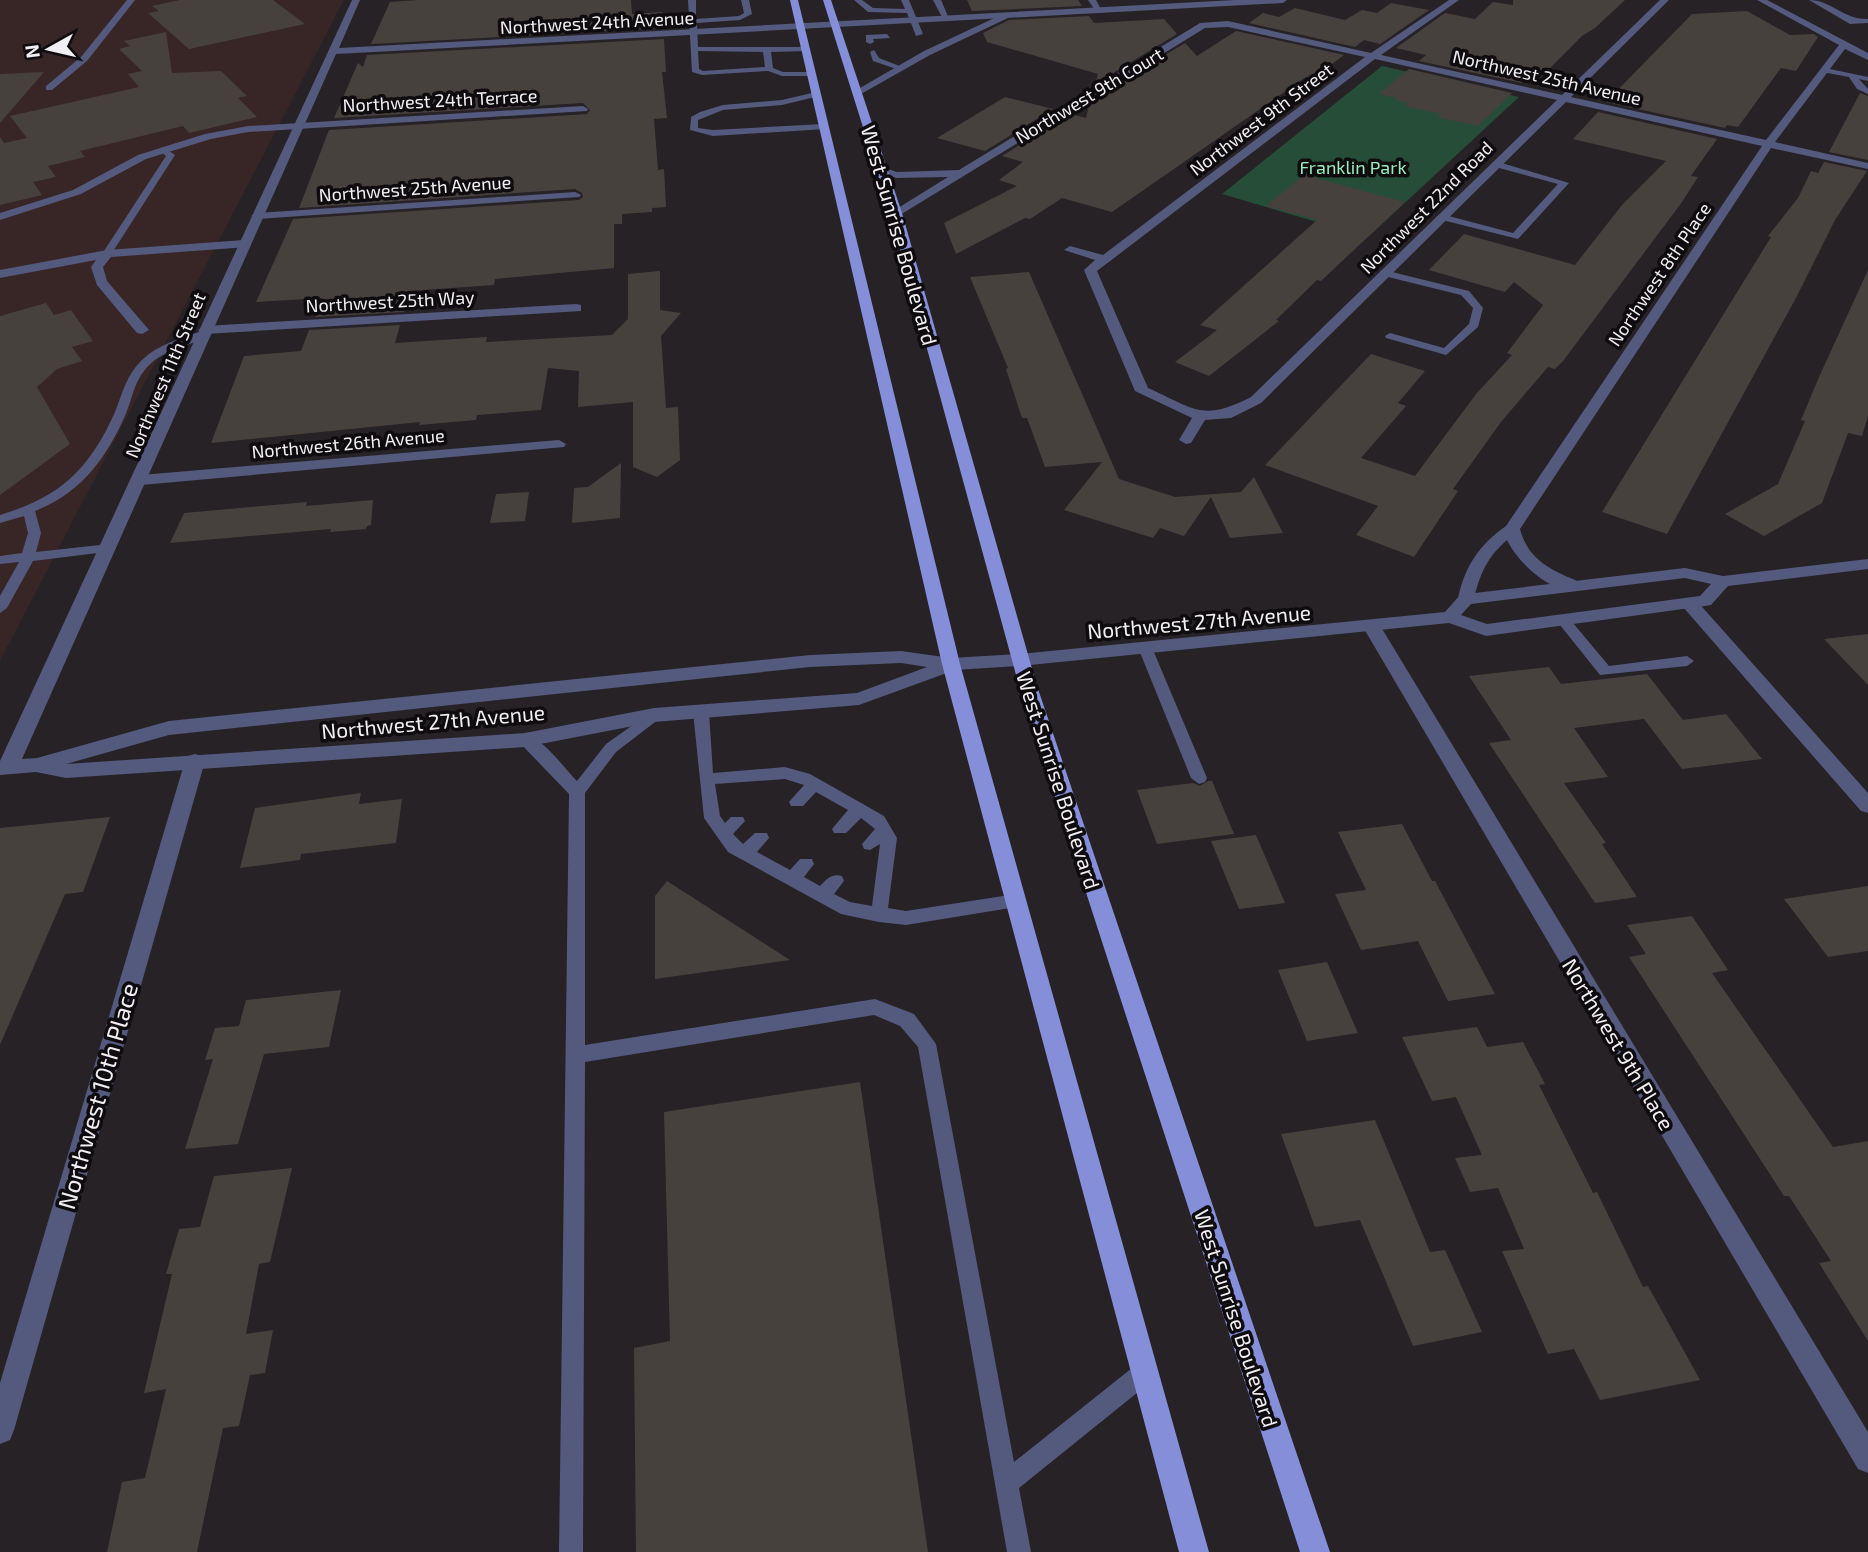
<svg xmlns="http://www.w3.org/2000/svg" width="1868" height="1552" font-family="'Exo 2',sans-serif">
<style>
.education{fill:#382525}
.green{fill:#264d37}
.building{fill:#47413e}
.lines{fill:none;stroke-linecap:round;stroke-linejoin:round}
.service{fill:#54597e;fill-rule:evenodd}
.minor{fill:#54597e;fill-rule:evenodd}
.tertiary{fill:#54597e;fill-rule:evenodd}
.primary{fill:#858ed9;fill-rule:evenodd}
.labels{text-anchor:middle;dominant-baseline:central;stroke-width:7;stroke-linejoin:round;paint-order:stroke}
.far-street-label{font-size:18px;fill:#f2eff2;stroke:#0e0c0e}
.far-park-label{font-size:18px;fill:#9decbd;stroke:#0e0c0e}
.street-label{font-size:21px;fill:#f2eff2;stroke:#0e0c0e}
.near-street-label{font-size:24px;fill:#f2eff2;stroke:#0e0c0e}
</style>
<rect width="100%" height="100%" fill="#262226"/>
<!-- education -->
<path class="education" d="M0,0h344l-344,661z"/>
<!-- green -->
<path class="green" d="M1382,66l137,31 -151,140 -146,-43z"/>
<!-- building -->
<g class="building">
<path d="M180,0h93l32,24 -116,25 -41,-36 11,-2 -7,-5z"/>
<path d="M418,0h213l1,14 30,-2 1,16 -292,16 19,-42z"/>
<path d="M967,0h111l4,6 -110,5z"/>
<path d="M1513,0h112l-30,28 -13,8 -44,44 -10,-2 -6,5 -103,-22 7,-6 -30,-7 49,-35 30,6 18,-17 20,3z"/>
<path d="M1391,3l38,7 -49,34 -16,-4 -9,7 -106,-24 14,-10 16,4 16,-9 50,12 17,-10 15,3z"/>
<path d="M1747,11l43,24 24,-1 4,3 -22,34 -15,-3 -43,59 -11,-2 -2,3 -119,-26 86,-88z"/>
<path d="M1089,16l5,7 70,-4 13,15 -82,50 3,-10 -111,-32 -4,-9 26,-13z"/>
<path d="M1236,31l108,24 -32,24 -6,-2 -194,135 -50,-14 -32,21 -5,-1 -69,36 -12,-31 73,-37 -18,-6 24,-18 -21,-6 68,-42 16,4 4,-17 95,-58 12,13z"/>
<path d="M166,32l6,41 49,-2 26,25 -9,2 19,19 -68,16 -6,-7 -103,25 5,6 -37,9 8,11 -23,5 9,13 -42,10v-68l4,6 23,-5 -17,-22 129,-29 -11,-13 14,-3 -23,-22 11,-3 -6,-5z"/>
<path d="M664,39l2,33h-4l5,46 -13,1 4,51 6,-1 2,38 -14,1v4l-30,2v10h-8v44l-119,11 -1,6 -85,6 -5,21 -89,5 8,-19 -67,4 37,-83 286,-19 4,-3 -1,-4 -7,-4 -276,19 30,-78 258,-16 3,-4 -7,-7 -249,15 24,-55 5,4 4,-12z"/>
<path d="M1409,69l103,24 -34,33 -41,-9 4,-3 -36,-8 3,-3 -14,-3 3,-2 -18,-4z"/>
<path d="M44,72l-44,51v-49z"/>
<path d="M1860,93l8,3v64l-39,-8z"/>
<path d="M1005,97l48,12 -68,42 -48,-13z"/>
<path d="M1598,112l119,27 -26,37 7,1 -16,25 -119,159 -8,8 -7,-2 -47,55 -48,67 5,2 -44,66 -58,-22 22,-29 -113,-41 106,-111 54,17 -27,32 8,3 -45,52 54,18 61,-82 36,-39 -5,-2 36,-48 -29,-23 -9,10 -76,-22 35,-36 111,31 47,-60 44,-44 -93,-22z"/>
<path d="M1824,162l43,9 -32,49 -38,76 -130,238 -65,-22 169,-275 -3,-1 30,-38 13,-27 7,2z"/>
<path d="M1304,175l101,27 -84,79 -4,-1 -41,40 3,1 -70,55 -34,-14 42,-32 -17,-5 117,-105 -51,-14z"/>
<path d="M1868,270v146l-6,20 -14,-3 -26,70 -58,33 -39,-22 53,-30 27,-63 -4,-1 18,-43z"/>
<path d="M660,271v39l21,3 -20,23 5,72 12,-1 2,53 -23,17 -24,-10v-65l-55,5 1,-36 -31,-3 -7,42 -64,5 -1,5 -57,5 1,-3 -209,21 33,-87 57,-5 8,-21 91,-5 -5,18 92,-6 -1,5 126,-7 16,-16v-45z"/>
<path d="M1029,272l90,207 56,18 66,-5 13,-15 29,56 -53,5 -19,-41 -27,39 -24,-8 -7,10 -89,-28 38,-48 -57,5 -18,-49h-5l-16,-49 2,-1 -38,-91z"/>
<path d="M46,303l8,12 17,-5 22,31 -21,6 10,14 -25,8 -20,18 33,57 -70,51v-179z"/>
<path d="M621,463l-1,55 -48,5 2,-35 14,-1z"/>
<path d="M529,492l-4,29 -35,2 6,-29z"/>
<path d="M373,500l-2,25 -4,1 -1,3 -36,3 1,-3 -161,14 14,-30 123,-11 -1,4z"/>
<path d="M1868,634v51l-44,-46z"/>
<path d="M1549,667l12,17 86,-10 36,46 43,-6 36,45 -80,10 -38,-50 -70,9 34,49 -44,6 42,60 -4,1 35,53 -42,6 -106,-160 22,-3 -42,-64z"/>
<path d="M1208,781h4l22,53 -77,10 -20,-54 56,-7 7,3z"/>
<path d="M361,793l-2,11 43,-5 -6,44 -95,11 -1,6 -60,8 15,-60z"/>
<path d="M110,817l-27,75 -18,2 -65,151v-217z"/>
<path d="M1402,824l30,57h3l60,113 -47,7 -30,-60 -57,9 -26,-56 31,-4 -28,-58z"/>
<path d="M1256,835l29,68 -46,6 -28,-68z"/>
<path d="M667,881l123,79 -135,19v-83z"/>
<path d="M1868,886v65l-40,6 -44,-58z"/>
<path d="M1692,916l36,54 -16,3 121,174 35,-6v200l-49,-78 12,-2 -42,-65h-5l-155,-239 17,-3 -19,-29z"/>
<path d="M1327,962l31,71 -51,8 -29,-71z"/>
<path d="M341,990l-12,57 -65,7 -26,90 -53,5 28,-90 -8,1 10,-32 24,-2 7,-26z"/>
<path d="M1477,1027l10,20 36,-5 22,42 -6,1 54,108 4,-1 46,95 5,-1 52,94 -100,20 -26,-51 -26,5 -46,-103 22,-2 -26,-61 -28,4 -15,-34 27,-3 -26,-58 -24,4 -30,-64z"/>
<path d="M860,1082l68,470h-292l-2,-204 36,-7 -6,-229z"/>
<path d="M1375,1120l55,132 15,-2 37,82 -69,14 -53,-126 -45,7 -34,-93z"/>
<path d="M292,1168l-22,94 -11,2 -13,70 27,-4 -8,43 -15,2 -11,51 -16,2 -26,124h-90l15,-70 23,-4 21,-89 -22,4 28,-119h-6l13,-45 21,-2 14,-51z"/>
</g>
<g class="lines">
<!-- service -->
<g class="service">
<path d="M127,0h8l-48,61 -35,29h-6v-4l35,-29z"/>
<path d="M688,0h8v19l43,-3 5,-3 -3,-13h8l3,14 -12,6 -43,3 1,24h107l3,4 -37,1 2,16 10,4h28l4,2 -4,2h-29l-14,-5 -66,4 -10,-3zM698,51l65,1 2,15 -62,4 -4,-2z"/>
<path d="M854,0h8l11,8 32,1 -4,-9h8l14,34 -7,2 -9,-23 -39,-1z"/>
<path d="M1809,0c23,0 34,20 59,19v4l-18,1z"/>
<path d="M887,34l3,4 -17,1 1,3 -4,2 -4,-2v-7z"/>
<path d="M874,50l5,8 23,9v4l-29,-10 -3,-9z"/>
<path d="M1825,68l43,9v4l-9,-2 9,10v5l-11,-5 -8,-12 -27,-5z"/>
<path d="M816,92l3,4 -37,9 -59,5 -25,10v8l15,2 110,-6 3,1v4l-113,7 -23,-6 1,-13 9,-5 23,-7 59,-5z"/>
<path d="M163,147l12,8 -65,101h-6l-2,-2 64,-98 -7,-6z"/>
<path d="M1495,161l74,22 -51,56 -80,-20 -2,-2 5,-3 72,19 45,-49 -66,-18 -1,-2z"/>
<path d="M1384,270l85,21 14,17 -5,19 -32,28 -60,-17 -1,-2 5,-3 54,15 25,-24 4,-16 -12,-13 -81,-20v-4z"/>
<path d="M199,332l9,2c-19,15 -47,14 -64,37 -9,11 -12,26 -17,40 -19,45 -45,82 -92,100l6,22 -5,19 73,-8 5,1v6l-81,10 -26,47 -7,5v-17l19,-34 -19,2v-8l22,-3 6,-20 -4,-17 -24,7v-8c60,-18 89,-45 115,-103 7,-18 12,-38 27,-52 15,-15 37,-21 57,-28z"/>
<path d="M1563,615l5,2 41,49 78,-10 7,5 -7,5 -87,9 -44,-55z"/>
<path d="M1146,645l7,5 54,128 -2,4 -6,2 -8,-6 -52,-128z"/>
<path d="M701,707l8,5 4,61 72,-6 25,7 74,42 13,22 -9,70 18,3 110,-17 6,2 3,5 -3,5 -116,19 -27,-3 -38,-8 -113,-62 -24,-34 -11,-106zM785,779l19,6 -15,17 2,4h12l13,-14 32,18 -16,19 2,4h12l15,-15 14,11 -13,15 2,5 6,1 10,-6 -8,62 -22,-4 -16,-8 10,-13 -2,-5c-11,-3 -15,3 -22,10l-16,-9 10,-13 -2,-5h-12l-10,11 -33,-18 12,-14 -2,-5h-12l-12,11 -10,-10 12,-13 -2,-4h-12l-6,6 -5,-7 -5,-32z"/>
<path d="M654,710l8,5 -3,4 -43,33 -31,41v252l290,-46 39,15 22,30 78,418 123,-98 8,-3 8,3 3,8 -3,8 -134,108 12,64h-24l-89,-505 -18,-21 -26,-11 -289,47 -2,490h-24l10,-758 -52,-54 8,-6c21,7 37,32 52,47l29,-37z"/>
</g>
<!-- minor -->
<g class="minor">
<path d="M933,0h8l9,21h-6z"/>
<path d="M1088,0h8l7,13h-6z"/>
<path d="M1449,0h10l-78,55 181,40 98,-95h9l-98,97 195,43 73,-95 -82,-45h10l101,53v7l-23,-11 -70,93 93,21v6l-97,-21 -251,381c8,31 32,42 60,53l2,4 -2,4c-26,7 -63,-28 -73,-50 -19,16 -28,35 -33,59l-8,5 -8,-5c6,-32 22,-55 48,-73l256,-380 -196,-44 -305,301 -30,15 -26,2 -14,23 -5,1 -7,-4 13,-22 -57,-27 -51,-121 11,-10 -31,-10 6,-4 33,9 262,-198 -137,-30 -23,1 -305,187 -10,-2 58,-36 -52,1 -19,-8 5,-3 15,5 62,-2 241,-147 28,-2 143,32zM1375,59l182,41 -306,297c-49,25 -56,12 -103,-9l-51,-117z"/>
<path d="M1005,13l4,3 -1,2 -78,37 -69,39 -8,-2 71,-41z"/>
<path d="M583,106l5,3 -1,2 -339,21 -37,7 -65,20 -65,35 -81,26v-7l73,-23 65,-35 67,-21 43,-8z"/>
<path d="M575,192l6,3 -2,2 -322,22 -6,-3 6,-3z"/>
<path d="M244,240l4,1v6l-137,10 -8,10 4,14 42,49 -7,4 -5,-1 -40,-48 -6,-18 5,-7 -96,18v-8l107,-20z"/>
<path d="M576,304l5,1v6l-376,23 -7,-4 7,-4z"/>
<path d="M559,440l7,4 -2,3 -423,38 -8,-5 8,-5z"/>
<path d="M1689,598l6,1 173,194v20l-7,-2 -178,-204 -2,-4 2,-4z"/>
<path d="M1372,621l9,6 487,805v41l-10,-4 -495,-842z"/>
<path d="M195,754l7,2 3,5 -191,669 -4,10 -10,4v-61l185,-622 3,-5z"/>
</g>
<!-- tertiary -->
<path class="tertiary" d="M352,0h8l-21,48 896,-48h52l-4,3 -947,51 -314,705 15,-1 132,-37 641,-66 91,-4 50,7 69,-4 425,-42 15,-17 6,-1 219,-26 38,8 145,-17v10l-140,17 -17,19 -6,1 -219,30 -37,-13 -429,43 -65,4 -96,35 -205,17 -129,25 -459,31 -30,-6 -36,3v-14zM1685,578l26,6 -11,12 -213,28 -26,-9 10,-11zM901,663l26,4 -70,26 -203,15 -129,25 -459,31 103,-29 641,-68z"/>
<!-- primary -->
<g class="primary">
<path d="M790,0h8l162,664 249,888h-30l-237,-888z"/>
<path d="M823,0h8l71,213 135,473 293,866h-30l-281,-866 -129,-473z"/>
</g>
</g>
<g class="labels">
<!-- far-street labels -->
<g class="far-street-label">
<text transform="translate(597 22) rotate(-3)">Northwest 24th Avenue</text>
<text transform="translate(1547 77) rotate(13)">Northwest 25th Avenue</text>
<text transform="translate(1089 95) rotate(-31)">Northwest 9th Court</text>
<text transform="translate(440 100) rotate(-3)">Northwest 24th Terrace</text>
<text transform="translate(1261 119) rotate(-37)">Northwest 9th Street</text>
<text transform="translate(415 188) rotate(-4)">Northwest 25th Avenue</text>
<text transform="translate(1426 207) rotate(-45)">Northwest 22nd Road</text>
<text transform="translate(1659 274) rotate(-56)">Northwest 8th Place</text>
<text transform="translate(390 301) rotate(-3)">Northwest 25th Way</text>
<text transform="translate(165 375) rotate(-67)">Northwest 11th Street</text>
<text transform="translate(348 443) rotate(-5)">Northwest 26th Avenue</text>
</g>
<!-- far-park labels -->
<g class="far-park-label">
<text x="1353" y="167">Franklin Park</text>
</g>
<!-- street labels -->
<g class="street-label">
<text transform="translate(900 235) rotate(74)">West Sunrise Boulevard</text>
<text transform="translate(1199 621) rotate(-5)">Northwest 27th Avenue</text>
<text transform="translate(433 721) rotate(-5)">Northwest 27th Avenue</text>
<text transform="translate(1059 780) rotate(72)">West Sunrise Boulevard</text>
<text transform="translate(1619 1044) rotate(59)">Northwest 9th Place</text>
<text transform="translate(1237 1318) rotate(72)">West Sunrise Boulevard</text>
</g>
<!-- near-street labels -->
<g class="near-street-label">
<text transform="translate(97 1096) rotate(-74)">Northwest 10th Place</text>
</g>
</g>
<!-- north arrow -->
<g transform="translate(49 49) rotate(262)" stroke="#0e0c0e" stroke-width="5" paint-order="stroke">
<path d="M0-5L12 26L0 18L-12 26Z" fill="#f2eff2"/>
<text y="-10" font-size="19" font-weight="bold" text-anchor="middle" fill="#f2eff2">N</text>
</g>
</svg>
